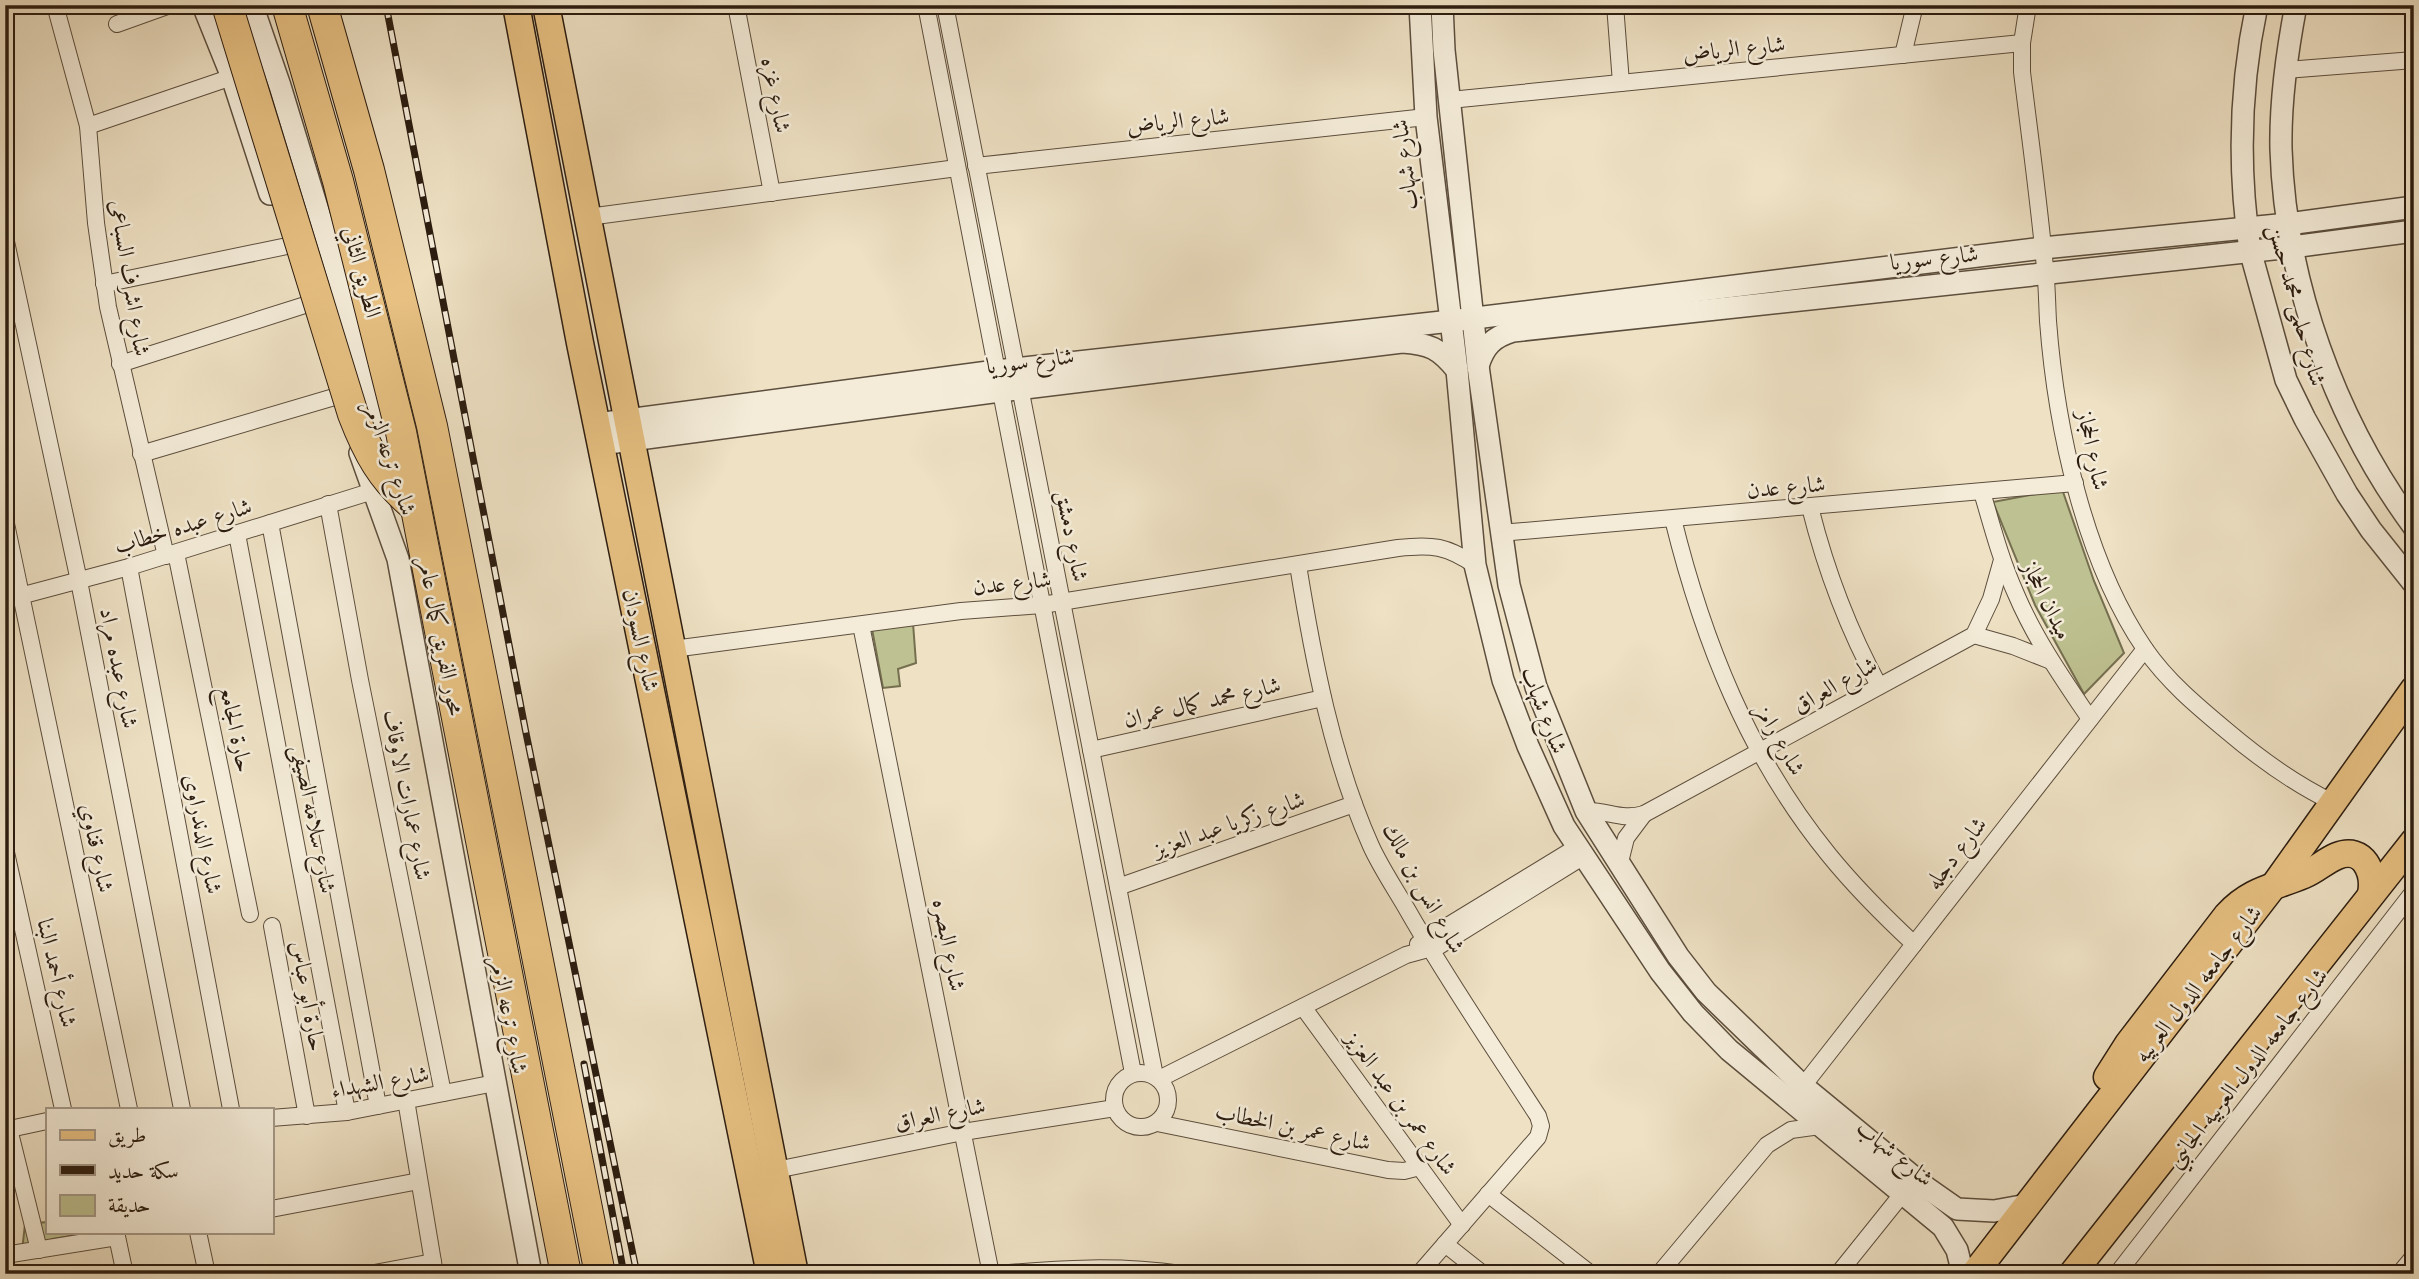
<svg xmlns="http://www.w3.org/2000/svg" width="2419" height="1279" font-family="Cardo,Amiri,serif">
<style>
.green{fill:#bec191;stroke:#756f50;stroke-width:2}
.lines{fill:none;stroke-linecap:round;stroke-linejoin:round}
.minor-casing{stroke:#5c4e3d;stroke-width:18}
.tertiary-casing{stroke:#5c4e3d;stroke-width:24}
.primary-casing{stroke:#2c1d10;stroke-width:29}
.minor{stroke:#f4ecd9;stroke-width:16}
.tertiary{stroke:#f4ecd9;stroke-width:21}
.primary{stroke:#e7c082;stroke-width:26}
.rail-casing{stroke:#2c1d10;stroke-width:7}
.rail{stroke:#f4ecd9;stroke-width:4.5;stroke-dasharray:13;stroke-linecap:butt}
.motorway-bridge-casing{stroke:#2c1d10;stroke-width:32;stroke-linecap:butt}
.motorway-bridge{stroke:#e7c082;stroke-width:30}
.labels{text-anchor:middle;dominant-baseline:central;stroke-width:5;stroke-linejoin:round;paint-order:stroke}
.street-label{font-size:23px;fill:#2c1d10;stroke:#f4ecd9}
</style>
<rect width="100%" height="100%" fill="#eee1c4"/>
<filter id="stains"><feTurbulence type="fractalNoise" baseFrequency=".00286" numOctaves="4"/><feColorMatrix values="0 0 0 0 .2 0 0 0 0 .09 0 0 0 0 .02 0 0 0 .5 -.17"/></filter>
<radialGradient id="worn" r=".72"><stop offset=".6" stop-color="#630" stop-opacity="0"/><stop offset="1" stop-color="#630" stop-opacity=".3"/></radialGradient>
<!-- green -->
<g class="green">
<path d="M2062,489l32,92 30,72 -40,41 -49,-89 -42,-103z"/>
<path d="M913,623l3,40 -18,6 2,17 -17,2 -11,-59z"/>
<path d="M46,1209l1,23h48l-43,7v7l-30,5 3,-27 22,-2z"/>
</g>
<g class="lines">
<defs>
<g id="minor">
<path d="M55,5l33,121 8,97 12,84 58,249"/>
<path d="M736,5l36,188"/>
<path d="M926,5l207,1068"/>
<path d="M945,5l210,1071"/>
<path d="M1615,5l6,78"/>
<path d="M2028,5l-6,38v29c8,66 17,130 23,196 2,17 2,35 3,53 8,106 36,239 97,328 22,32 52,57 82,82 33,28 66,52 105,71"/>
<path d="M117,24l53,-19"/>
<path d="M1903,55l12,-50"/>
<path d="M2285,70l129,-10"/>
<path d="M1450,100l572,-57"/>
<path d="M88,126l144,-49"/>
<path d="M976,166l450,-49"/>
<path d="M588,217l369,-49"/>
<path d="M5,237l74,344 103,528"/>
<path d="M104,284l183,-38"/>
<path d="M120,364l185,-59"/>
<path d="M141,454l200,-59"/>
<path d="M1982,492c10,34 19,69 34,102 19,45 47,85 74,125"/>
<path d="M328,504l32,176 83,413"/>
<path d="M1810,507c16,64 38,122 69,179"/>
<path d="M5,519l124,590"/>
<path d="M1673,519c30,122 76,238 156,336 26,32 55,61 85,89"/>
<path d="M270,523l108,583"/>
<path d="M1500,533l575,-50"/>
<path d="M237,534l110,578"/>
<path d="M176,553l74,361"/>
<path d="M1298,565c15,93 34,194 73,281 10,22 25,44 37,65 40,70 86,137 130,205l3,10 -3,11 -119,137"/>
<path d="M129,567l102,542"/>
<path d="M5,600l124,-33 244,-76"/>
<path d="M861,625l130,649"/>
<path d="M1974,635l39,11 38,15"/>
<path d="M673,649l288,-38 81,-6 356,-57c34,-4 49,-2 77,17"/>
<path d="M1091,750l232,-52"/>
<path d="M1586,811c22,-1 35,10 58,3l330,-179 17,-36 11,-39"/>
<path d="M5,848l58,261"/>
<path d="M1619,866l7,-28 18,-24"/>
<path d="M1118,887l236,-83"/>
<path d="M272,926l35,190"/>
<path d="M1418,944l154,-94"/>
<path d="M1303,1007l159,218"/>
<circle cx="1141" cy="1100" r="27"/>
<path d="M1159,1079l247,-124 33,-9 145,-90"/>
<path d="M1803,1086l342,-437"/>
<path d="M406,1100l29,174"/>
<path d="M271,1118l76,-6 148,-29"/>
<path d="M1157,1123l231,47 16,1 16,-4"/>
<path d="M9,1129l30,121"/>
<path d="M5,1130l42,-9"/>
<path d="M776,1170l187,-38 152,-24"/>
<path d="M1488,1194l103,80"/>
<path d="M271,1209l148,-28"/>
<path d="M116,1232l9,42"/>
<path d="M198,1232l9,42"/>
<path d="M1445,1244l38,30"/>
<path d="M5,1255l112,-18"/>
<path d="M369,1274l64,-12"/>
<path d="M999,1274c61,-6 122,-9 182,0"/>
<path d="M1659,1274l108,-129 24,-15 29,-4"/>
<path d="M1838,1274l65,-81"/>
<path d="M2117,1274l297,-383"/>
<path d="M2399,1274l15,-18"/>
</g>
<g id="tertiary">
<path d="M203,5l29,72 38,117"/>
<path d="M252,5l28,81 60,197 41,171"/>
<path d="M1420,5l6,112 31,253 18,195 28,115 25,66 36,80 96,145 33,42 36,37 214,177 14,23 6,24"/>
<path d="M1442,5l2,45 34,316 31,219 27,102 50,124 92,145 28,36 97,94 124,102 30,21 37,2 33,-6"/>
<path d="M2257,5c-17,80 -19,165 -7,245l36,130 19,39 42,75 24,36 43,54"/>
<path d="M2296,5c-9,47 -16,95 -15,144 4,132 54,271 133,378"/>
<path d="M1478,366c6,-20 15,-29 35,-35l779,-84 122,-16"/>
<path d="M597,424l399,-53 455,-50 592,-73 245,-24 126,-17"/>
<path d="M601,444l399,-53 402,-49c28,2 37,6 55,28"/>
<path d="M360,453l38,106 133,715"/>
</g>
<g id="primary">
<path d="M516,5l64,338 190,931"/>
<path d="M546,5l249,1269"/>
<path d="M2107,1077l21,-33 99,-129c24,-26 46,-27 77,-40 12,-5 21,-14 33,-19 27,-11 38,17 34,38"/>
<path d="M1974,1274l301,-390 139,-195"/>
<path d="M2072,1274l342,-433"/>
</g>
</defs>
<!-- minor casing -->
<use href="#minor" class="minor-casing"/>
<!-- tertiary casing -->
<use href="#tertiary" class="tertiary-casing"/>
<!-- primary casing -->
<use href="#primary" class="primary-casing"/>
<!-- minor -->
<use href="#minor" class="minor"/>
<!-- tertiary -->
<use href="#tertiary" class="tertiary"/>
<!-- primary -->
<use href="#primary" class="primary"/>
<defs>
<g id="rail">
<path d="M386,5l140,728 111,541"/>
<path d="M584,1064l40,210"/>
</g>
</defs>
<!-- rail casing -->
<use href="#rail" class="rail-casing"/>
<!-- rail -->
<use href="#rail" class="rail"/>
<defs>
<g id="motorway-bridge">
<path d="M227,5l126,409c15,39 29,65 61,92"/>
<path d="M287,5l51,176 63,251 165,842"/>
<path d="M322,5l47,165 63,256 168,848"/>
</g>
</defs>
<!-- motorway-bridge casing -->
<use href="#motorway-bridge" class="motorway-bridge-casing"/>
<!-- motorway-bridge -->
<use href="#motorway-bridge" class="motorway-bridge"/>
</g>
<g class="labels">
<!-- street labels -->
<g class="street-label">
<text transform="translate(1734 49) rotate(-6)">شارع الرياض</text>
<text transform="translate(776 95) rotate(79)">شارع غزه</text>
<text transform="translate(1178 121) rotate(-6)">شارع الرياض</text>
<text transform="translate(1405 165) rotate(-97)">شارع شهاب</text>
<text transform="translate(1934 258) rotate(-6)">شارع سوريا</text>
<text transform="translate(362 272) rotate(75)">الطريق الثاني</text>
<text transform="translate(130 278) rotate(81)">شارع اشرف السباعى</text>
<text transform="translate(2297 305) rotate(75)">شارع حلمى محمد حسن</text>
<text transform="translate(1030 361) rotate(-7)">شارع سوريا</text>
<text transform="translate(2093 450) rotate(78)">شارع الحجاز</text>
<text transform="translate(390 458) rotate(71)">شارع ترعه الزمر</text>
<text transform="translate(1786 487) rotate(-5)">شارع عدن</text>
<text transform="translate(183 526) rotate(-17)">شارع عبده خطاب</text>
<text transform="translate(1072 536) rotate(79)">شارع دمشق</text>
<text transform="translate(1012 583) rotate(-6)">شارع عدن</text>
<text transform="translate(2047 600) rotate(64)">ميدان الحجاز</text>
<text transform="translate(441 636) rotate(79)">محور الفريق كمال عامر</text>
<text transform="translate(641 640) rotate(78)">شارع السودان</text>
<text transform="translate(119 668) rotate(79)">شارع عبده مراد</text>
<text transform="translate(1835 685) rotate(-29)">شارع العراق</text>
<text transform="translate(1202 702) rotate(-13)">شارع محمد كمال عمران</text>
<text transform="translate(1544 710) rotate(69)">شارع شهاب</text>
<text transform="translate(236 729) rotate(78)">حارة الجامع</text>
<text transform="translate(1780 739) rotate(61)">شارع رامز</text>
<text transform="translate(407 795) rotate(79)">شارع عمارات الاوقاف</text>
<text transform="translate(314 819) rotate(79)">شارع سلامه الصيفى</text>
<text transform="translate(1229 824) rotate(-19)">شارع زكريا عبد العزيز</text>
<text transform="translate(203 834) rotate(79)">شارع الدندراوى</text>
<text transform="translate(97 848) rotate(78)">شارع قناوي</text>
<text transform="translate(1956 853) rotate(-52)">شارع دجله</text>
<text transform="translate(1424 888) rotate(61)">شارع انس بن مالك</text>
<text transform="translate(949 945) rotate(79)">شارع البصره</text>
<text transform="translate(57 973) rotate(77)">شارع أحمد البنا</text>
<text transform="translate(2198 984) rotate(-52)">شارع جامعه الدول العربيه</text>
<text transform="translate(308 996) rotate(80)">حارة أبو عباس</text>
<text transform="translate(509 1015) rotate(79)">شارع ترعه الزمر</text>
<text transform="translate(2247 1068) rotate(-52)">شارع جامعه الدول العربيه الجانبي</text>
<text transform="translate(380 1082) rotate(-10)">شارع الشهداء</text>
<text transform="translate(1401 1103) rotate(54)">شارع عمر بن عبد العزيز</text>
<text transform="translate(940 1114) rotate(-11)">شارع العراق</text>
<text transform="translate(1293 1127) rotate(12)">شارع عمر بن الخطاب</text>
<text transform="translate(1895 1153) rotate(39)">شارع شهاب</text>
</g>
</g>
<!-- margin -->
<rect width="2419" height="1279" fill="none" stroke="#eee1c4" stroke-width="28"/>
<rect x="7" y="7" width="2405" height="1265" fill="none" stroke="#2c1d10" stroke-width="3.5"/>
<rect x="14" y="14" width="2391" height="1251" fill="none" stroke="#2c1d10" stroke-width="2"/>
<!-- legend -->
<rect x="46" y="1108" width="228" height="126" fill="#f4ecd9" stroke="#a49989" stroke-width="2"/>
<rect x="60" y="1130" width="35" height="10" fill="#e7c082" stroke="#a49989" stroke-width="2"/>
<text x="108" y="1142" font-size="21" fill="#2c1d10">طريق</text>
<rect x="60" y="1165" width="35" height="10" fill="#2c1d10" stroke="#a49989" stroke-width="2"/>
<text x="108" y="1178" font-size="21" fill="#2c1d10">سكة حديد</text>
<rect x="60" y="1195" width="35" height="21" fill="#bec191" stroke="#a49989" stroke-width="2"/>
<text x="108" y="1212" font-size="21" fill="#2c1d10">حديقة</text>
<rect width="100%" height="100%" filter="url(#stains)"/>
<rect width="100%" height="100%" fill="url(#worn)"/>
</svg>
